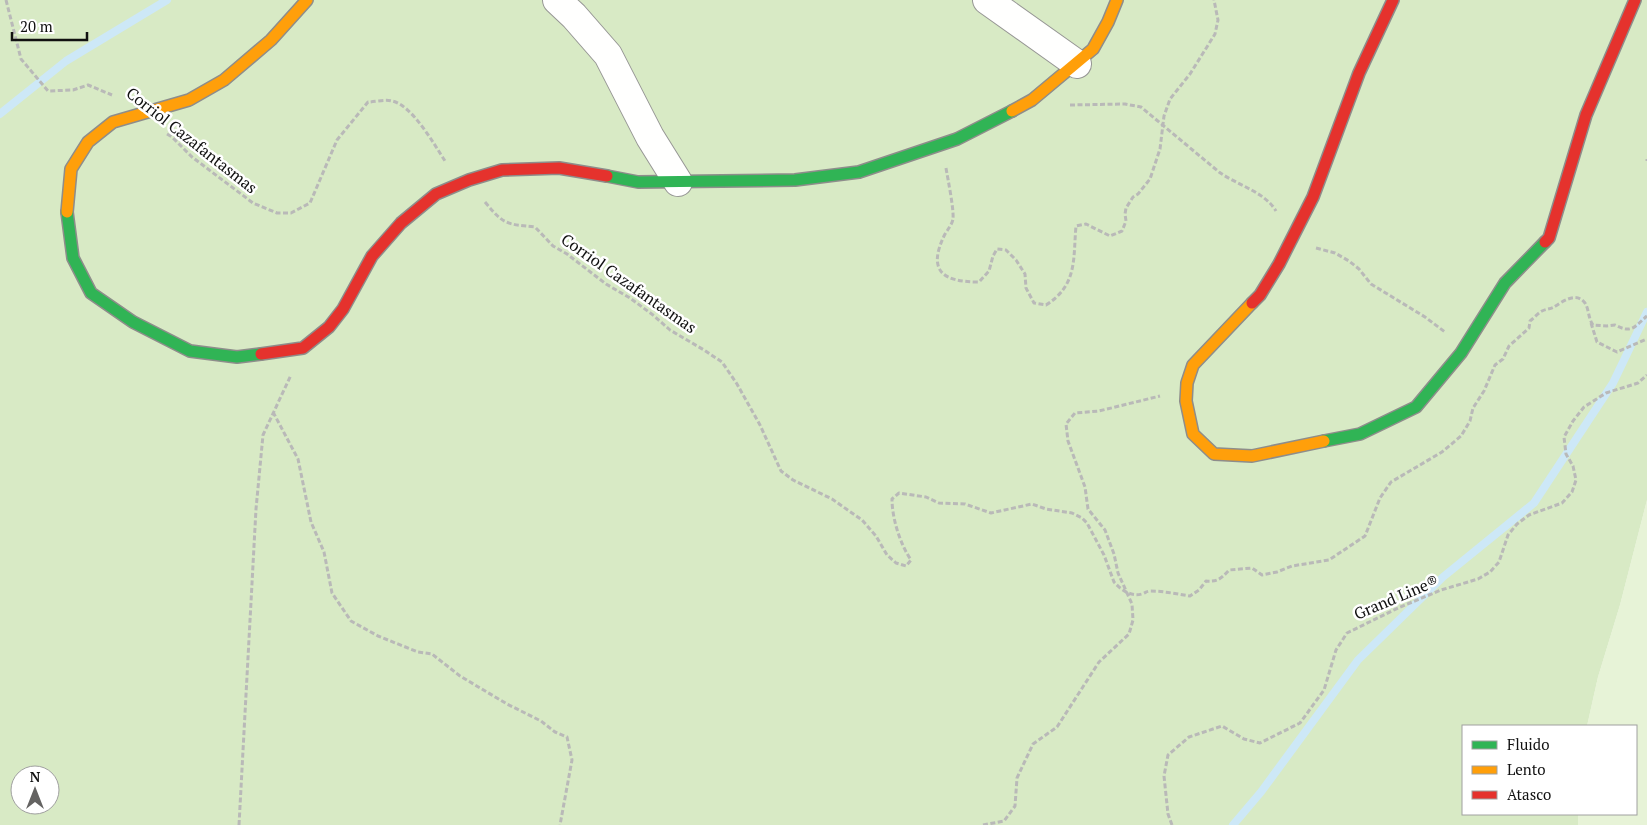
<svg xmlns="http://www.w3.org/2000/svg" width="1647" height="825" font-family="'PT Serif',serif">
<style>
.green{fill:#e7f3d7}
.forest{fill:#d8eac5;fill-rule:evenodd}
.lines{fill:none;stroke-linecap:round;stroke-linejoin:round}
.stream{stroke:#cde8f7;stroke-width:8}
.street-casing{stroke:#979795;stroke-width:30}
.fast-casing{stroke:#8e8d8b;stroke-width:14}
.slow-casing{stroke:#8e8d8b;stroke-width:14}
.jam-casing{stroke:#8e8d8b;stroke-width:14}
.path{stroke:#b9b9b8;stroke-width:3;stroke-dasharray:5 2.5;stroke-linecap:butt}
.street{stroke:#fffffe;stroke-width:28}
.fast{stroke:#30b455;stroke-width:11}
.slow{stroke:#ff9f0a;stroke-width:11}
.jam{stroke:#e5322d;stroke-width:11}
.labels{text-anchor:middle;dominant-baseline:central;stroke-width:5;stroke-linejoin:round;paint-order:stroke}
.street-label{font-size:16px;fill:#111;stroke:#fff}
</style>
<rect width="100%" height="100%" fill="#fdfcf7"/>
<!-- green -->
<path class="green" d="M1647,500v325h-69v-11h58v-88h-49l11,-49 22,-72z"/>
<!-- forest -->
<path class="forest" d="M0,0h1647v500l-27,105 -22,72 -11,49h-124v88h115v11h-1578zM20,775h30v30h-30z"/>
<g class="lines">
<!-- stream -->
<g class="stream">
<path d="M0,114l66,-53 101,-61"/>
<path d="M1233,825l28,-33 97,-132 85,-83 91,-74 79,-120 34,-71"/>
</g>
<defs>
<g id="street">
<path d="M557,0l17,16 34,39 42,82 28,45"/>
<path d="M987,0l90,64"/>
</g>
<g id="fast">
<path d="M607,176l31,6 157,-2 64,-8 98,-33 55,-28"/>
<path d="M67,212l6,46 18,35 42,29 57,29 47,6 24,-3"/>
<path d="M1324,441l36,-7 56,-27 45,-54 44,-70 40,-41"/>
</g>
<g id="slow">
<path d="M1012,111l20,-11 61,-51 15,-27 9,-22"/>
<path d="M67,212l4,-43 17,-27 25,-20 76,-22 35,-20 47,-40 36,-40"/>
<path d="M1252,303l-59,62 -6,18 -1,18 7,33 21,20 38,2 72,-15"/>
</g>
<g id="jam">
<path d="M1545,242l4,-4 37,-123 49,-115"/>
<path d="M1252,303l8,-8 19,-31 34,-67 46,-124 34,-73"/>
<path d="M261,354l42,-6 26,-21 14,-18 29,-53 29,-33 35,-29 33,-14 33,-10 57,-2 48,8"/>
</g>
</defs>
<!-- street casing -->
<use href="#street" class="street-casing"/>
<!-- fast casing -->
<use href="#fast" class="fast-casing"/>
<!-- slow casing -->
<use href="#slow" class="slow-casing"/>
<!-- jam casing -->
<use href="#jam" class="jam-casing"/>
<!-- path -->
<g class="path">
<path d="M6,0l15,59 27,32 25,-1 15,-5 24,10"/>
<path d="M1070,105l55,-1 16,3 78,65c18,13 46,20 57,39"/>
<path d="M167,134l5,3 20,20 61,46 24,10h14l19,-10 27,-63 31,-38c7,0 17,-3 24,-1 20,4 42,43 53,60"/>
<path d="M1647,159v2"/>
<path d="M946,168c2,12 8,41 7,51 -1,6 -6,11 -9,17 -17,36 0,46 35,46l10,-11 4,-15 4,-7 9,1 10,10 9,14 1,14 8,15 12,2c32,-20 27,-47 30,-79l10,-2 24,12 12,-5 4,-10 -1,-7 1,-6 7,-11 5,-3 12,-15 10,-30 4,-33 6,-17 20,-25 25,-40 3,-14 -4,-20"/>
<path d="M485,202c19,23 21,22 50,25l18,19 14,8 39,30 24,14 23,17 17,15 34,20 18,12 15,22 23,41 21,46 12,9 39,19 30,21 14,16 11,19 9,8 10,3 5,-6c-11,-16 -19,-42 -19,-61l7,-6 27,4 13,6 26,1 26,9 41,-9 14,5 26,4 10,5 5,5 17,32 10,27c7,8 17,15 28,12 5,-2 3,-2 8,-3 13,0 27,3 40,5l9,-6 7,-9c11,1 15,-2 23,-11l23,-2 10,7 15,-3 15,-6 37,-6 36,-24 15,-38 11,-16 51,-30 19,-16 9,-15 3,-13 11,-17 11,-26 8,-6 6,-13 20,-18 1,-7c4,-3 8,-8 12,-10 4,-2 8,-2 12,-4 8,-5 22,-16 31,-4 4,6 3,15 8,22l14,1 8,-1c17,9 19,2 32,-9"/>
<path d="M1316,248l19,5 14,8 10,8 12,15 54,33 20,15"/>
<path d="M1591,323l6,19 20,10 30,-13"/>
<path d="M273,412l25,47 13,63 13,30 8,41 19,28 27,15 40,16 14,2 28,22 47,28 34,17 14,11 12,5 5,23 -12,65"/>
<path d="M239,825l17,-316 7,-74 28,-60"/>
<path d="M983,825l21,-4 11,-15 2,-28 16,-34 24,-17 42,-65 30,-28 4,-14 -1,-16 -14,-31 -4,-19 -9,-24 -17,-21 -3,-22 -17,-46 -2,-17 9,-11 24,-2 61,-15"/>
<path d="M1172,825l-4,-11 -4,-38 4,-21 21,-18 33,-11 22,13 16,4 40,-20 24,-33 12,-40 11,-17 51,-25 43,-18 37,-11 12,-7 9,-10 9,-27 9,-11 12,-9 33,-12 10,-11 4,-12 -3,-14 -7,-12 -2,-17 9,-16 11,-14 22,-14 32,-10 9,-8"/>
</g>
<!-- street -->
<use href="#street" class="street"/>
<!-- fast -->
<use href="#fast" class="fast"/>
<!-- slow -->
<use href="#slow" class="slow"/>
<!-- jam -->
<use href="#jam" class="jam"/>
</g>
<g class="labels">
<!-- street labels -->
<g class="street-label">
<text transform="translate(192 140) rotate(38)">Corriol Cazafantasmas</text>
<text transform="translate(629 283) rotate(35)">Corriol Cazafantasmas</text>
<text transform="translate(1396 597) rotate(-23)">Grand Line®</text>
</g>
</g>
<!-- legend -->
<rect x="1462" y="725" width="175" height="90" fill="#ffffff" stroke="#a0a0a0"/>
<rect x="1472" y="741" width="25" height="8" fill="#30b455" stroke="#a0a0a0"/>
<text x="1507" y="750" font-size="15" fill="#111111">Fluido</text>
<rect x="1472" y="766" width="25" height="8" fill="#ff9f0a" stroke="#a0a0a0"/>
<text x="1507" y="775" font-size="15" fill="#111111">Lento</text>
<rect x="1472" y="791" width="25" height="8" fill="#e5322d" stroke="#a0a0a0"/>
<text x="1507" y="800" font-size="15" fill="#111111">Atasco</text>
<!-- north arrow -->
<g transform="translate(35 790)"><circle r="24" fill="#ffffff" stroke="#a0a0a0"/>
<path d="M0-4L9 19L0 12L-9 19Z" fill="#646362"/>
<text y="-8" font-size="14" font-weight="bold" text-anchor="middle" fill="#111111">N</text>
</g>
<!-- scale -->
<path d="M12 32v8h75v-8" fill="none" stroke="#111111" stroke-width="2.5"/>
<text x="20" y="32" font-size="15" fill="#111111" stroke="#ffffff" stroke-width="4" paint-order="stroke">20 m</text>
</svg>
